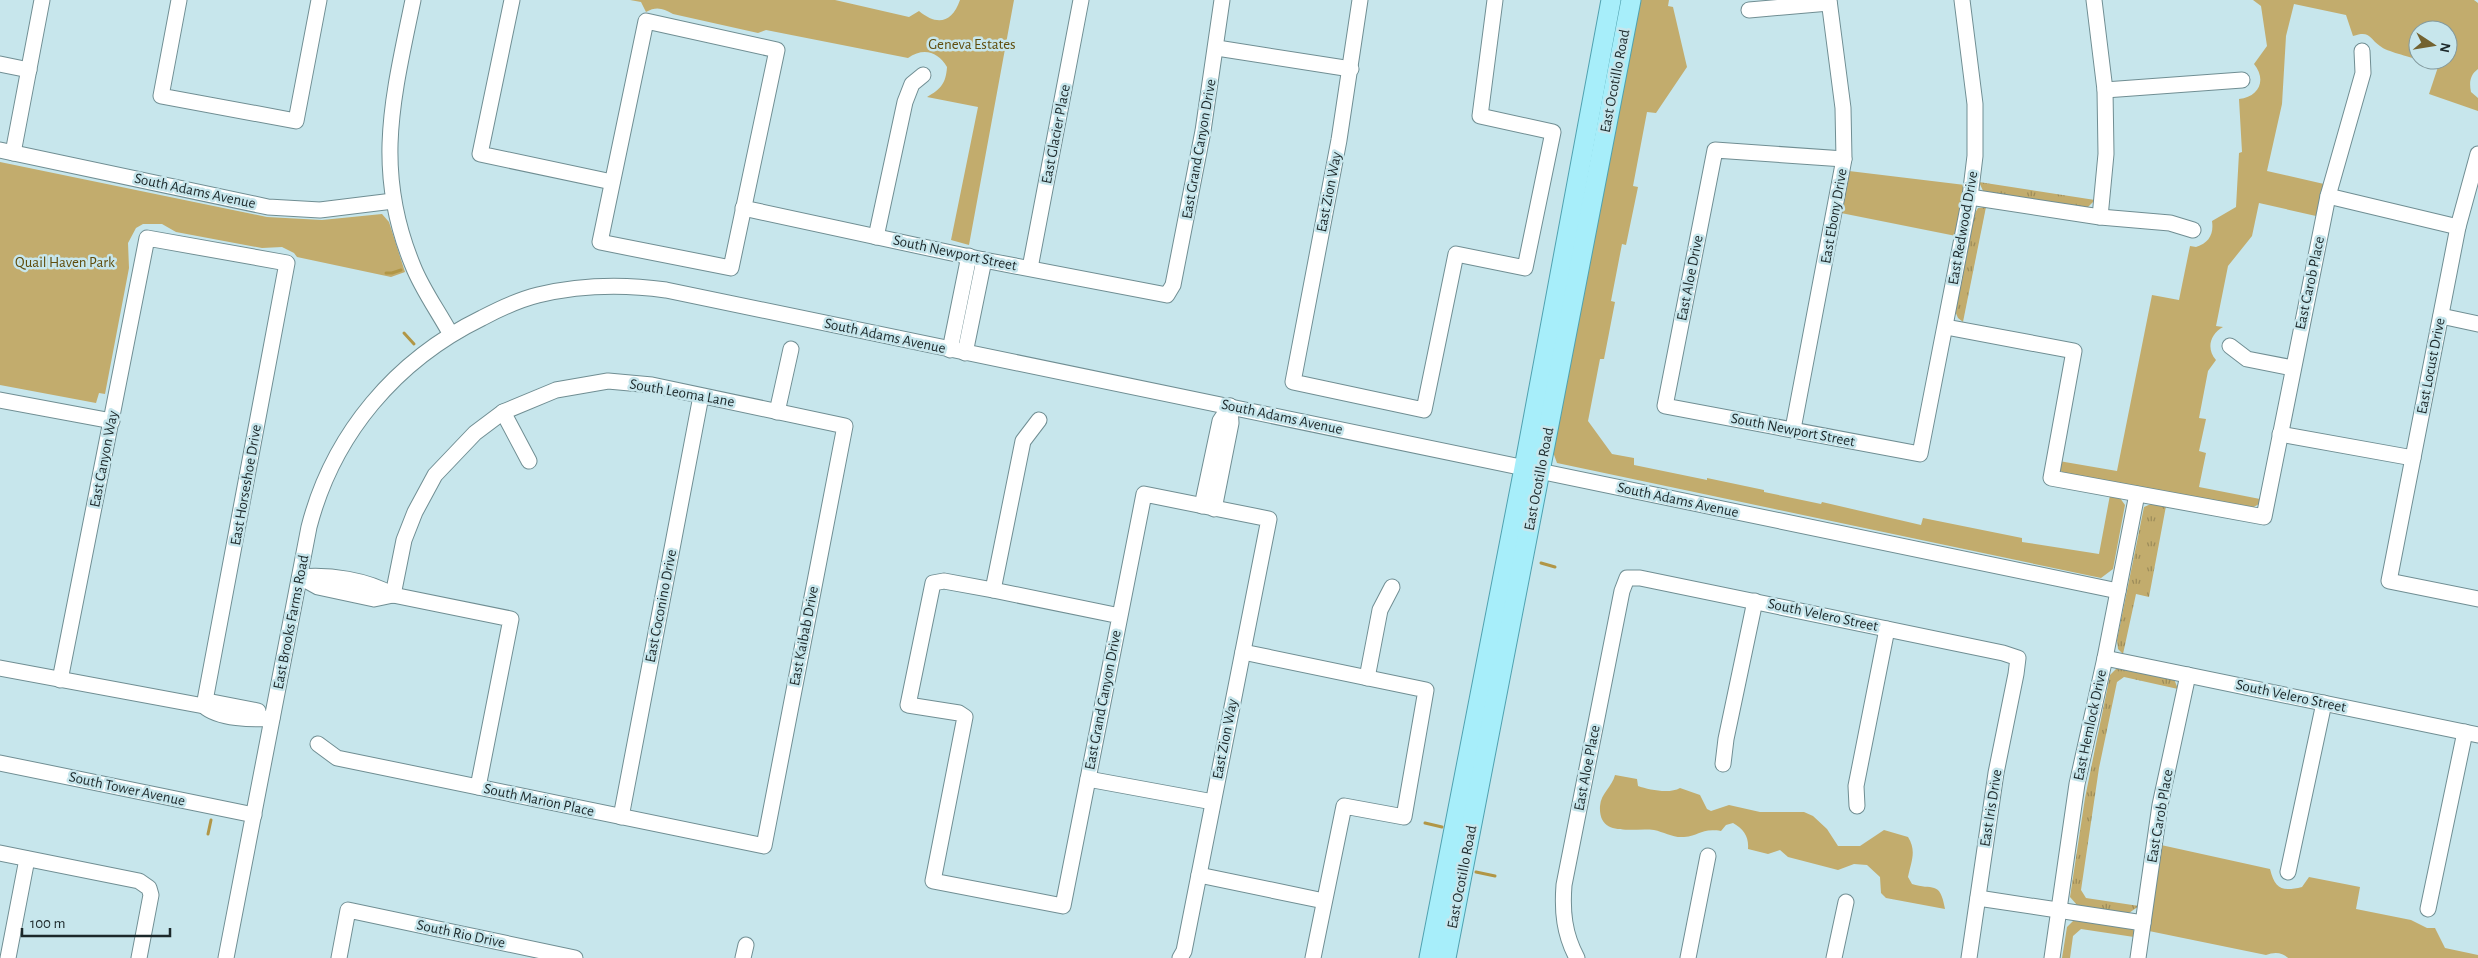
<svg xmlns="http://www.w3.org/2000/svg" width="2478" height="958" font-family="'Alegreya Sans',sans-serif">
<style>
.grass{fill:url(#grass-tufts)}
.park{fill:#c2ac6d}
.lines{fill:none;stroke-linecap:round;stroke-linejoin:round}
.stream{stroke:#b19646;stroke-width:3}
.minor-casing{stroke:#708e93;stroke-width:17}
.major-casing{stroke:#50a1af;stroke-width:21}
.minor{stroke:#fff;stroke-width:15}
.major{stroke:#a7eefa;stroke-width:19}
.labels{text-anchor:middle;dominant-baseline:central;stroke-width:5;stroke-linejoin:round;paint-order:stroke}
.park-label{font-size:15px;fill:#5f4c0c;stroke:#c7e6ec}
.street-label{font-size:15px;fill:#1c282a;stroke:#c7e6ec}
</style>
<defs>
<pattern id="grass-tufts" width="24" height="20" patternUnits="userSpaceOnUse" patternTransform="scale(1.25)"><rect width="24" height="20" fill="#c2ac6d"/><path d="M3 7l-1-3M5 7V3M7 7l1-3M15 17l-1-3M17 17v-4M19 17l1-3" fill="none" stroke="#9d8c5a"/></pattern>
</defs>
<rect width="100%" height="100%" fill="#c7e6ec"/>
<!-- grass -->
<g class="grass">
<path d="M1979,182l116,18 -8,8 -103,-15z"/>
<path d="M1986,207l-23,115 -5,-4 -3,-7 20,-98 3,-5z"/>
<path d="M2151,504l15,2 -17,91 -13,-3 -13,60 -5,-5 -1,-9 27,-133z"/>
<path d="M2118,667l56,12 4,10 -54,-12 -7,5 -18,86 -18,122 5,8 53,8 -10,7 -52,-8 -7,-8 15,-99 25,-123z"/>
</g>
<!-- park -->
<g class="park">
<path d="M630,0h205l74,17 10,-6c18,15 33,12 41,-11h54l-45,245 -18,-5 27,-133 -51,-10c14,-8 19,-14 20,-30 -9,-15 -23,-20 -39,-9l-142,-28 -8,3 -85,-19c-10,-6 -17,-8 -27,-2l-5,-10z"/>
<path d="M1641,0h28l-1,6 5,1 14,60 -31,46 -9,-1 -14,74 5,1 -12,58 -4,-1 -11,57 4,1 -11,57h-4l-12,62 24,33 22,4v7l73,15v-2l57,12v2l57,12 1,-2 99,23 2,-7 99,20v4l77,12 11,-59 10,3 5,7 -12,64 -12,9 -544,-115 -4,-11 79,-419z"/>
<path d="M2253,0h221l4,3v66c-8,6 -9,13 -7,23l7,6v13l-49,-17 9,-27 -20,-7h30v-30h-30v30c-9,-4 -31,-8 -38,-14 -11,-8 -10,-16 -27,-10l-7,-21 -52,-11 -8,32 -4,68 -15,67 57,13 -8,32 -57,-13 -7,33 -24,30 -12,60 7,1c-13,7 -17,22 -7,33l-8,11 -9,47 7,1 -7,32 7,2 -7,34 61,12 -1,5 -7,4 -188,-34 -5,-5v-8l58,10 35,-176 27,5 11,-54 6,1c13,-4 18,-13 16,-26l24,-14 3,-54 3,-1 -3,-53c20,-2 28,-19 15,-35l13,-18 -6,-40z"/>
<path d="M0,162l267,55 55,3 60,-6 7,8 16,50 -14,5 -94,-20 -3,-4 -12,-6 -20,1 -86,-16 -14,-8h-19l-7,4 -8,15 1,25 -24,126 -6,-1 -3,10 -96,-18z"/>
<path d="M1849,171l116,14 -9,51 -115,-23z"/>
<path d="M1615,775l22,4 1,7c11,4 32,8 42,2l20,7 7,14 4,2 18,-6 31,7h44l9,4 14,13 11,17h22l24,-16 24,7c9,14 3,25 0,40l4,7c20,7 28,-5 33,25l-59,-11 -5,-5 -1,-16 -13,-12 -13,-1 -16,6 -50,-13 -8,-7 -12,4 -20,-5c1,-12 -4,-20 -15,-26l-7,2 -5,6c-21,-3 -21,5 -37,6 -11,1 -20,-5 -30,-7 -20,-3 -56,9 -54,-24 1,-13 12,-19 15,-31z"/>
<path d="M2161,845l109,24c5,20 12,23 32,18l7,-10 51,10 -4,22 55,11 16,8h8l10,20 33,7v3h-190c-6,-6 -14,-6 -22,-3l-117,-24z"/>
<path d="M2074,920l56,7 4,4v6l-53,-8 -8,7 -3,22h-8l5,-31z"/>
</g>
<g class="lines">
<!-- stream -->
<g class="stream">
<path d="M386,273h6l9,-3"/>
<path d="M404,333l10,11"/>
<path d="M1541,563l14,4"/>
<path d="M1425,823l17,4"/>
<path d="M208,834l3,-14"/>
<path d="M1476,872l19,4"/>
</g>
<defs>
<g id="minor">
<path d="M179,0l-18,96 135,25 23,-121"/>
<path d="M413,0c-20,98 -40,169 0,266 9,23 25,45 37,67"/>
<path d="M512,0l-32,154 132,28"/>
<path d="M1360,0l-21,140 -46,242 131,28 32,-156 69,14 28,-136 -73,-16 15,-116"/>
<path d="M2094,0l11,90 1,64 -6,63"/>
<path d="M1749,10l80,-7"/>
<path d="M646,21l131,29 -46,218 -131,-26z"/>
<path d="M1217,48l134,21"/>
<path d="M0,64l29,6"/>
<path d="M2105,90l137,-10"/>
<path d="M0,150l268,57 52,3 73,-9"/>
<path d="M13,153l29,-153"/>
<path d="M2478,154l-20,73 -69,354 89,18"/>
<path d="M1844,159l-129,-9 -50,256 255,48 50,-257 5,-41v-52l-13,-104"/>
<path d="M2328,196l130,31"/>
<path d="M1970,197l130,20 70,6 23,7"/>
<path d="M743,208l241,52 183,35 6,-10 30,-154 19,-131"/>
<path d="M876,237l29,-135 7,-18 11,-9"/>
<path d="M1030,268l51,-268"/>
<path d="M2441,316l37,8"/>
<path d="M1946,327l128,24 -23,127 213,39 64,-321 35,-123 -1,-22"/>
<path d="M2230,346l17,13 46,9"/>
<path d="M950,350l19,-94"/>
<path d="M965,353l19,-93"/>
<path d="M0,400l112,21"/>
<path d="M503,412l26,49"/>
<path d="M777,412l14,-63"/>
<path d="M1793,429l51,-270 -1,-51 -14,-108"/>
<path d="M2280,434l133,24"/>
<path d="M1202,506l18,-85 10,-15"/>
<path d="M1214,509l17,-86 -1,-17"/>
<path d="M300,577c29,-3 67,3 93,18l118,24 -33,168"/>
<path d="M300,577l18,10 56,12 19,-4"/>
<path d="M993,590l30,-149 16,-21"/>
<path d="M1120,616l-127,-26 -49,-9 -11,2 -25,122 51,8 6,4 -32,164 130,25 81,-412 125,25 -85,432 -4,7"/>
<path d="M1243,652l183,38 -22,127 -60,-11 -31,152"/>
<path d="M2105,658l373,77"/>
<path d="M0,668l204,38c14,13 50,14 68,12"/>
<path d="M1367,678l13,-68 12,-23"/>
<path d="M60,680l87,-442 140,25 -83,443"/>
<path d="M204,706l8,-4 46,9"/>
<path d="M318,744l19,14 427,88 81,-420 -193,-41 -44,-4 -52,9 -53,22 -28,21 -40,42 -20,37 -11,28 -11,55"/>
<path d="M0,763l254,52"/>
<path d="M1723,764l3,-25 29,-138"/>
<path d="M1088,779l125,23"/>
<path d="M1857,806l-1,-20 31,-157"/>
<path d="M621,817l80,-421"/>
<path d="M0,853l139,28 10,7 2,7 -12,63"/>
<path d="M2288,872l36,-169"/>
<path d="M1199,875l125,26"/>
<path d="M1978,898l165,25"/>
<path d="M2428,909l37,-177"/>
<path d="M8,958l19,-99"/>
<path d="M226,958l83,-431c24,-93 87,-167 173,-209 17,-9 36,-18 56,-23 42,-10 85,-11 128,-5l1452,301"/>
<path d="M339,958l9,-48 227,48"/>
<path d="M743,958l3,-13"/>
<path d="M1577,958c-13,-24 -15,-47 -13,-73l58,-294 5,-13h13l363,75 15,5 -2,16 -20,99 -27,185"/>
<path d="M1688,958l20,-102"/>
<path d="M1834,958l12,-56"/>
<path d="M2052,958l25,-174 28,-126 32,-164"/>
<path d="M2138,958l22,-153 28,-130"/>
</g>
<g id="major">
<path d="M1429,958l95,-490 87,-468"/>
<path d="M1446,958l185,-958"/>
</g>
</defs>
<!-- minor casing -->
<use href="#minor" class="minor-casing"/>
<!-- major casing -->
<use href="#major" class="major-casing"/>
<!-- minor -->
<use href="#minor" class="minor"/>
<!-- major -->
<use href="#major" class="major"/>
</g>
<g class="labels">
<!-- park labels -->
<g class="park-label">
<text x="972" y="44">Geneva Estates</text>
<text x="65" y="262">Quail Haven Park</text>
</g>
<!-- street labels -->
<g class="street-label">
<text transform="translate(1615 81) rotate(-79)">East Ocotillo Road</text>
<text transform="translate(1056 134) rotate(-79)">East Glacier Place</text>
<text transform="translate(1199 149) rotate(-80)">East Grand Canyon Drive</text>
<text transform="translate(195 191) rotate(12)">South Adams Avenue</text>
<text transform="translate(1329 192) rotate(-79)">East Zion Way</text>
<text transform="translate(1834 216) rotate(-80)">East Ebony Drive</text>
<text transform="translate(1963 228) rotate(-80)">East Redwood Drive</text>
<text transform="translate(955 253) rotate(12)">South Newport Street</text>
<text transform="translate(1690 278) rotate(-79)">East Aloe Drive</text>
<text transform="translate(2310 283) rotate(-78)">East Carob Place</text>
<text transform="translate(885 336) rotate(12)">South Adams Avenue</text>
<text transform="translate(2431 366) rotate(-79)">East Locust Drive</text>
<text transform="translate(682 393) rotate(10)">South Leoma Lane</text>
<text transform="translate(1282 417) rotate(12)">South Adams Avenue</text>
<text transform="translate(1793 430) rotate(11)">South Newport Street</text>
<text transform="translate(104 459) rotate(-79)">East Canyon Way</text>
<text transform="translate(1539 479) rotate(-79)">East Ocotillo Road</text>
<text transform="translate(246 485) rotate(-80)">East Horseshoe Drive</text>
<text transform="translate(1678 500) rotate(12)">South Adams Avenue</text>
<text transform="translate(661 606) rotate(-79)">East Coconino Drive</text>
<text transform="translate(1823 615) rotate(12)">South Velero Street</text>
<text transform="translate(291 622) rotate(-79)">East Brooks Farms Road</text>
<text transform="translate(804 636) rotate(-79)">East Kaibab Drive</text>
<text transform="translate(2291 696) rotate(12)">South Velero Street</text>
<text transform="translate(1103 700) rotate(-79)">East Grand Canyon Drive</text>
<text transform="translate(2090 725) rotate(-78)">East Hemlock Drive</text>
<text transform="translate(1225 739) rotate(-79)">East Zion Way</text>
<text transform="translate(1587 768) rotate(-79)">East Aloe Place</text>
<text transform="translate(127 789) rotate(12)">South Tower Avenue</text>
<text transform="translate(539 800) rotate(12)">South Marion Place</text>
<text transform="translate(1991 808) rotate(-81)">East Iris Drive</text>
<text transform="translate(2160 816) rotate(-80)">East Carob Place</text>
<text transform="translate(1462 877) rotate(-79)">East Ocotillo Road</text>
<text transform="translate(461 934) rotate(12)">South Rio Drive</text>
</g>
</g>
<!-- north arrow -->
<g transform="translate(2433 45) rotate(102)"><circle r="24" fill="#c7e6ec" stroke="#839a9e"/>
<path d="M0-4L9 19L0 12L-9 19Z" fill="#736230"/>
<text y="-8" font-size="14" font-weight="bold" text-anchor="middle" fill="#1c282a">N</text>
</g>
<!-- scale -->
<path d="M22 928v8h148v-8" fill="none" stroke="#1c282a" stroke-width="2.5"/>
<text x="30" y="928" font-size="15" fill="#1c282a" stroke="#c7e6ec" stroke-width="4" paint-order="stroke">100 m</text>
</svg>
